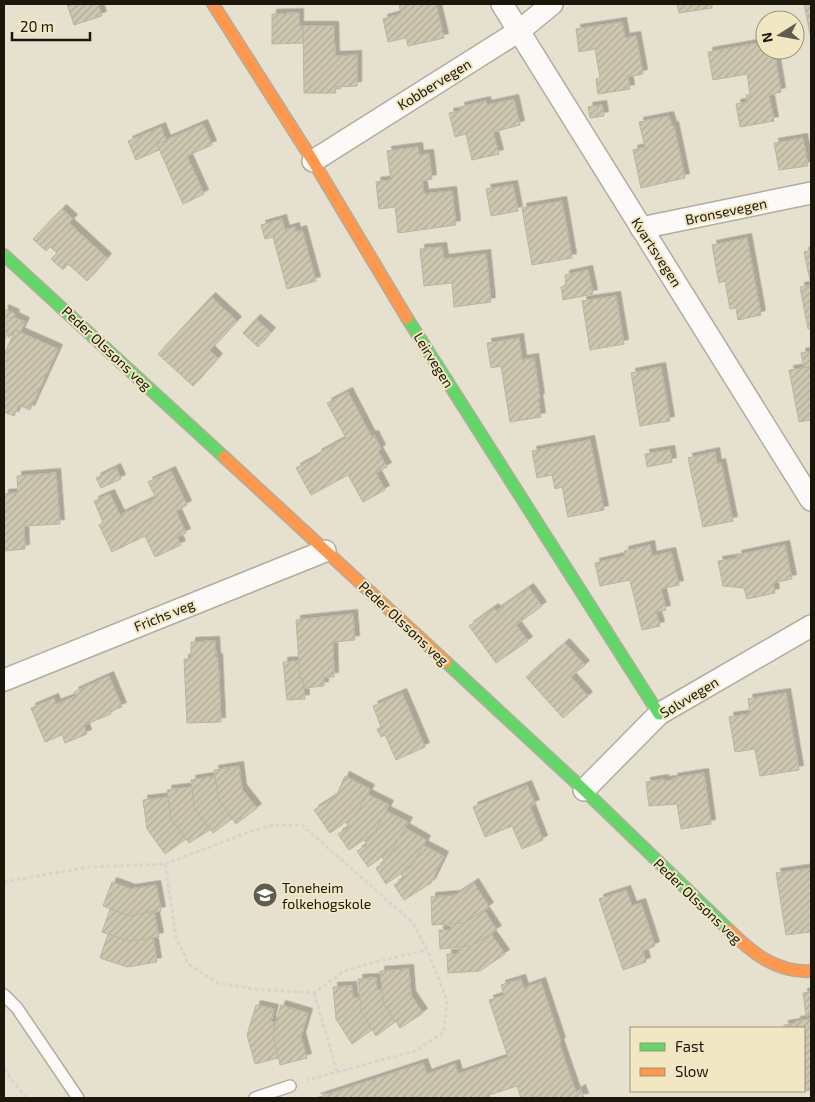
<svg xmlns="http://www.w3.org/2000/svg" width="815" height="1102" font-family="'Exo 2',sans-serif">
<style>
.building{fill:url(#building-hatch);stroke:#b9b4a5;filter:url(#shadow)}
.lines{fill:none;stroke-linecap:round;stroke-linejoin:round}
.lane-casing{stroke:#b1ad9e;stroke-width:14}
.street-casing{stroke:#b1ad9e;stroke-width:24}
.fast-casing{stroke:#b1ad9e;stroke-width:14}
.slow-casing{stroke:#b1ad9e;stroke-width:14}
.path{stroke:#d6d4cf;stroke-width:3;stroke-dasharray:4 2.5;stroke-linecap:butt}
.lane{stroke:#fbfaf8;stroke-width:11}
.street{stroke:#fbfaf8;stroke-width:21}
.fast{stroke:#63d668;stroke-width:11}
.slow{stroke:#ff974d;stroke-width:11}
.labels{text-anchor:middle;dominant-baseline:central;stroke-width:4;stroke-linejoin:round;paint-order:stroke}
.street-label{font-size:14px;fill:#1a1609;stroke:#f1e7c3}
.poi-label{font-size:14px;fill:#1a1609;stroke:#f1e7c3;text-anchor:start}
</style>
<defs>
<pattern id="building-hatch" width="6" height="6" patternUnits="userSpaceOnUse" patternTransform="scale(1.25)"><rect width="6" height="6" fill="#cec7b0"/><path d="M-1 1l2-2M0 6l6-6M5 7l2-2" fill="none" stroke="#b0aa96"/></pattern>
<filter id="shadow"><feDropShadow dx="4.5" dy="-4.5" stdDeviation="0" flood-color="#0004"/></filter>
</defs>
<rect width="100%" height="100%" fill="#e6e1ce"/>
<!-- building -->
<g class="building">
<path d="M67,4h31l4,12 -28,9z"/>
<path d="M399,4h37l8,34 -36,8 -2,-8 -18,4 -5,-23 18,-5z"/>
<path d="M677,4h35v4l-33,5z"/>
<path d="M804,4h7v35z"/>
<path d="M299,13v13h4v17l-31,1v-30z"/>
<path d="M622,22l3,16 11,-2 7,38 -15,3 2,12 -32,5 -2,-15 4,-1 -5,-29 -16,3 -3,-23z"/>
<path d="M303,26h31l1,30 22,-1v31l-22,1 1,6h-32z"/>
<path d="M765,42v8h9l7,42 -12,3 5,26 -34,6 -4,-23 12,-2 -2,-7h4l-3,-21 -34,6 -5,-28z"/>
<path d="M514,99l6,26 -27,7 6,22 -27,6 -6,-26 -11,3 -6,-24 12,-2 -1,-4 26,-6 1,4z"/>
<path d="M602,105l2,11 -14,2 -2,-11z"/>
<path d="M669,116l3,10h2l11,52 -44,10 -8,-38 12,-3 -6,-25z"/>
<path d="M203,124l9,21 -25,11 17,38 -21,10 -26,-60z"/>
<path d="M161,127l5,13 -9,4 2,6 -23,10 -8,-19z"/>
<path d="M803,138l5,28 -29,4 -5,-27z"/>
<path d="M418,147l1,8 10,-1 3,25 -10,2 2,13 28,-3 4,34 -58,8 -3,-26 -16,2 -3,-27 15,-2 -4,-29z"/>
<path d="M513,185l5,26 -27,5 -5,-27z"/>
<path d="M562,201l10,57 -40,7 -10,-57z"/>
<path d="M62,209l11,10 -4,4 38,35 -20,23 -19,-17 -5,6 -12,-11 6,-6 -7,-6 -4,4 -13,-12z"/>
<path d="M282,219l3,11 10,-3 1,5 6,-2 14,51 -29,8 -14,-52 -8,2 -4,-14z"/>
<path d="M747,238l14,77 -23,5 -2,-12 -6,1 -5,-28 -6,2 -7,-38z"/>
<path d="M442,247l2,12 42,-5 5,48 -37,5 -2,-24 -28,3 -4,-37z"/>
<path d="M811,250v79h-3l-8,-42 11,-2 -7,-33z"/>
<path d="M588,270l5,24 -30,6 -2,-13 5,-2 -1,-10z"/>
<path d="M616,296l8,48 -34,6 -8,-49z"/>
<path d="M211,297l26,24 -27,29 8,8 -25,28 -35,-32z"/>
<path d="M4,309l11,5 -1,3 11,5 -5,10 -5,-2 -2,6 -6,-2 -3,8z"/>
<path d="M256,319l15,13 -13,15 -15,-14z"/>
<path d="M15,330l43,19 -28,61 -11,-5 -5,11 -10,-4v-57z"/>
<path d="M519,338l3,22 12,-2 6,40h-2l3,19 -31,5 -9,-56 -10,2 -4,-25z"/>
<path d="M811,351v16l-7,1 -3,-15z"/>
<path d="M661,367l9,54 -30,5 -9,-53z"/>
<path d="M811,367v53l-12,2 -10,-52z"/>
<path d="M348,392l23,44 3,-1 7,14 -3,2 9,16 -11,6 9,17 -22,12 -15,-27 -37,20 -15,-27 22,-12 -1,-2 29,-16 -19,-35z"/>
<path d="M590,440l14,70 -36,7 -6,-30 -7,2 -3,-14 -15,3 -5,-27z"/>
<path d="M670,450l2,12 -25,5 -2,-13z"/>
<path d="M715,452l2,12 4,-1 12,58 -30,6 -15,-69z"/>
<path d="M116,468l5,11 -20,9 -5,-10z"/>
<path d="M171,471l16,34 -11,6 10,22 -9,4 4,8 -26,12 -10,-21 -33,16 -13,-27 4,-3 -9,-21 16,-7 10,21 36,-17 -8,-16z"/>
<path d="M56,473l4,51 -36,2 1,23 -21,2v-57l14,-1 -1,-17z"/>
<path d="M650,545l2,11 19,-4 8,33 -18,4 5,21 -10,2 4,14 -18,4 -12,-50 -30,6 -5,-23 30,-7 -1,-5z"/>
<path d="M785,545l7,34 -19,4 2,10 -28,6 -3,-11 -21,-2 -5,-25 20,-3 -1,-3z"/>
<path d="M529,588l13,18 -26,19 12,16 -32,22 -27,-37 25,-18 2,3z"/>
<path d="M353,614l2,26 -22,2 1,35h-10v9l-20,2 -1,-10 -3,1 -4,-59z"/>
<path d="M215,641l1,17h2l3,64 -34,1 -3,-64h7v-17z"/>
<path d="M565,643l20,22 -14,12 17,19 -25,22 -37,-41z"/>
<path d="M299,661l1,18 3,-1 2,21 -18,1 -4,-38z"/>
<path d="M109,676l13,31 -12,4 1,3 -27,11 3,9 -22,9 -3,-8 -17,7 -14,-34 23,-10 2,6 20,-8 -2,-4z"/>
<path d="M402,693l23,54 -29,13 -11,-25 -4,2 -4,-8 4,-2 -8,-21z"/>
<path d="M786,693l13,77 -39,6 -5,-27 -20,3 -6,-35 21,-3 -2,-15z"/>
<path d="M239,766l3,23 15,19 -21,16 -18,-26 -4,-28z"/>
<path d="M704,773l7,51 -30,5 -4,-25 -28,2 -3,-24 18,-3v2l10,-1 -1,-2z"/>
<path d="M215,776l3,22 14,21 -19,14 -19,-25 -3,-28z"/>
<path d="M345,776l25,13 -14,26 -26,18 -16,-23 22,-14z"/>
<path d="M527,785l8,19 -5,2 13,34 -21,9 -10,-23 -27,11 -12,-30z"/>
<path d="M192,787l2,21 16,22 -21,13 -18,-24 -4,-29z"/>
<path d="M367,794l22,11 -14,27 -26,18 -11,-16 11,-7 -3,-5 10,-7z"/>
<path d="M168,797l3,22 15,20 -21,15 -18,-25 -4,-29z"/>
<path d="M386,811l22,11 -15,27 -25,18 -11,-16 10,-6 -3,-5 11,-8z"/>
<path d="M405,828l21,12 -14,26 -26,18 -10,-16 9,-6 -3,-5 11,-8z"/>
<path d="M423,845l21,11 -13,27 -27,17 -10,-15 10,-7 -3,-4 11,-8z"/>
<path d="M811,868v64l-25,3 -10,-62z"/>
<path d="M112,882l19,7 25,-4 5,26 -31,5 -27,-10z"/>
<path d="M474,883l15,24 -25,16 -32,2 -1,-28 25,-2z"/>
<path d="M626,890l6,16 9,-3 14,43 -12,5 3,11 -23,8 -24,-71z"/>
<path d="M110,909l20,7 24,-5 5,26 -30,4 -27,-9z"/>
<path d="M484,910l13,20 -26,16 -31,3 -1,-19h12l-1,-6 14,-1z"/>
<path d="M108,934l21,7 24,-3 4,24 -30,5 -27,-9z"/>
<path d="M491,934l14,20 -25,17 -32,2 -1,-19h12l-1,-7 13,-1z"/>
<path d="M409,969l2,26 12,18 -23,15 -16,-24 -4,-33z"/>
<path d="M376,978l1,12h5l2,14 11,18 -19,14 -15,-25 -3,-32z"/>
<path d="M521,979l3,9 17,-6 20,60 -2,1 17,49 5,-3 3,9h-63l-4,-12 -28,9 1,3h-174l107,-35 4,11 28,-10 3,10 50,-17 -19,-57 15,-5 -3,-10z"/>
<path d="M352,986l1,12 7,-1 1,14 11,19 -20,14 -16,-25 -3,-32z"/>
<path d="M811,992v23l-5,1 -3,-23z"/>
<path d="M256,1005l18,4 -3,12 4,2 -2,10 5,25 -23,6 -8,-29z"/>
<path d="M281,1005l27,8 -7,24 6,21 -27,7 -7,-32z"/>
<path d="M811,1019v71l-6,1 -1,-63h-20v-3l12,-2v-2z"/>
</g>
<g class="lines">
<defs>
<g id="lane">
<path d="M4,995l13,13 61,90"/>
<path d="M255,1098l35,-12"/>
</g>
<g id="street">
<path d="M502,4l309,496"/>
<path d="M313,161l206,-130 33,-27"/>
<path d="M641,228l170,-35"/>
<path d="M4,680l321,-129"/>
<path d="M584,790l75,-76 152,-88"/>
</g>
<g id="fast">
<path d="M4,255l220,202"/>
<path d="M407,318l252,396"/>
<path d="M446,662l138,128 145,140"/>
</g>
<g id="slow">
<path d="M213,4l100,157 94,157"/>
<path d="M224,457l222,205"/>
<path d="M729,930c23,23 48,43 82,41"/>
</g>
</defs>
<!-- lane casing -->
<use href="#lane" class="lane-casing"/>
<!-- street casing -->
<use href="#street" class="street-casing"/>
<!-- fast casing -->
<use href="#fast" class="fast-casing"/>
<!-- slow casing -->
<use href="#slow" class="slow-casing"/>
<!-- path -->
<g class="path">
<path d="M165,864l11,72 12,28 30,19 35,6 61,4 30,-22 23,-7 60,-14"/>
<path d="M4,882l85,-15 76,-3 84,-32 24,-7h29l111,98 14,27 20,50 -3,32 -29,19 -108,29"/>
<path d="M314,993l23,78"/>
<path d="M4,1069l22,29"/>
</g>
<!-- lane -->
<use href="#lane" class="lane"/>
<!-- street -->
<use href="#street" class="street"/>
<!-- fast -->
<use href="#fast" class="fast"/>
<!-- slow -->
<use href="#slow" class="slow"/>
</g>
<!-- icons -->
<defs>
<symbol id="university-disc" viewBox="-11 -11 22 22"><circle r="9.5" fill="#615d4e" stroke="#f1e7c3"/><path d="M0-5L7-2L0 1L-7-2ZM-4 1L0 2.5L4 1V4Q0 6-4 4Z" fill="#fff"/></symbol>
</defs>
<g fill-rule="evenodd">
<use href="#university-disc" x="251" y="881" width="28" height="28"/>
</g>
<g class="labels">
<!-- street labels -->
<g class="street-label">
<text transform="translate(434 84) rotate(-32)">Kobbervegen</text>
<text transform="translate(726 211) rotate(-12)">Bronsevegen</text>
<text transform="translate(657 252) rotate(57)">Kvartsvegen</text>
<text transform="translate(107 348) rotate(43)">Peder Olssøns veg</text>
<text transform="translate(434 360) rotate(58)">Leirvegen</text>
<text transform="translate(164 615) rotate(-22)">Frichs veg</text>
<text transform="translate(404 623) rotate(43)">Peder Olssøns veg</text>
<text transform="translate(689 697) rotate(-31)">Sølvvegen</text>
<text transform="translate(698 901) rotate(44)">Peder Olssøns veg</text>
</g>
<!-- poi labels -->
<g class="poi-label">
<text x="282" y="887">Toneheim<tspan x="282" dy="16">folkehøgskole</tspan></text>
</g>
</g>
<!-- border -->
<rect width="815" height="1102" fill="none" stroke="#1a1609" stroke-width="10"/>
<!-- legend -->
<rect x="630" y="1027" width="175" height="65" fill="#f1e7c3" stroke="#9b9379"/>
<rect x="640" y="1043" width="25" height="8" fill="#63d668" stroke="#9b9379"/>
<text x="675" y="1052" font-size="15" fill="#1a1609">Fast</text>
<rect x="640" y="1068" width="25" height="8" fill="#ff974d" stroke="#9b9379"/>
<text x="675" y="1077" font-size="15" fill="#1a1609">Slow</text>
<!-- north arrow -->
<g transform="translate(780 35) rotate(259)"><circle r="24" fill="#f1e7c3" stroke="#9b9379"/>
<path d="M0-4L9 19L0 12L-9 19Z" fill="#615d4e"/>
<text y="-8" font-size="14" font-weight="bold" text-anchor="middle" fill="#1a1609">N</text>
</g>
<!-- scale -->
<path d="M12 32v8h78v-8" fill="none" stroke="#1a1609" stroke-width="2.5"/>
<text x="20" y="32" font-size="15" fill="#1a1609" stroke="#f1e7c3" stroke-width="4" paint-order="stroke">20 m</text>
</svg>
